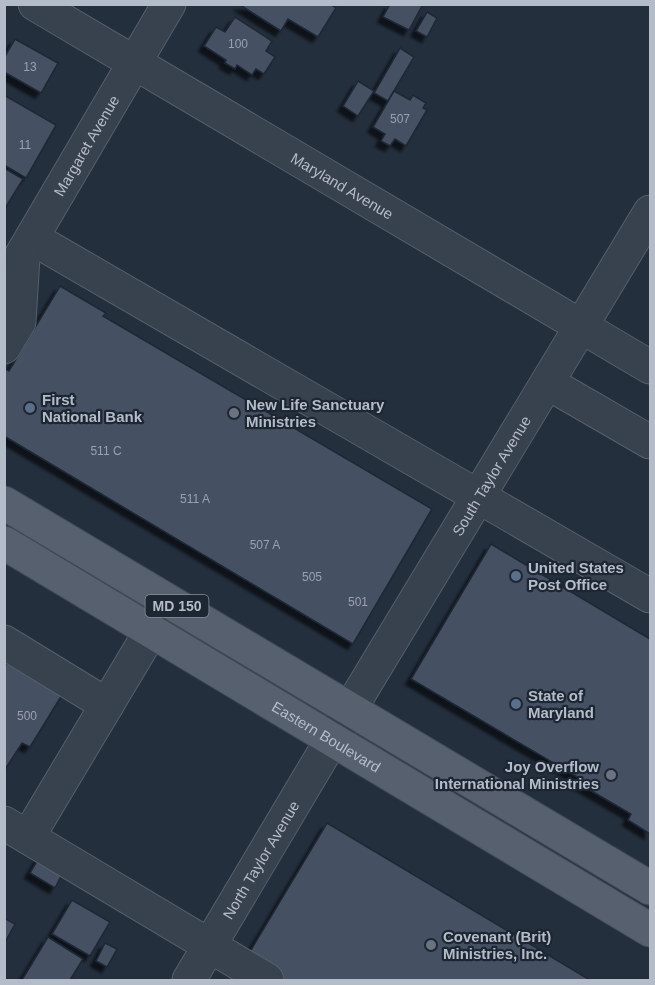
<svg xmlns="http://www.w3.org/2000/svg" width="655" height="985" font-family="Arial,sans-serif">
<style>
.building{fill:#455162;stroke:#1f2835;stroke-width:1.5;filter:url(#shadow)}
.lines{fill:none;stroke-linecap:round;stroke-linejoin:round}
.minor-casing{stroke:#565f6c;stroke-width:35}
.major-casing{stroke:#414a57;stroke-width:35}
.minor{stroke:#38414e;stroke-width:33}
.major{stroke:#56606e;stroke-width:33}
.service-dot{fill:#5c6f8a;stroke:#1d2633;stroke-width:2}
.worship-dot{fill:#6b7280;stroke:#1d2633;stroke-width:2}
.labels{text-anchor:middle;dominant-baseline:central;stroke-width:4.5;stroke-linejoin:round;paint-order:stroke}
.number-label{font-size:12px;fill:#98a1af}
.shield{fill:#1d2633;stroke:#878f9c;stroke-width:1.5}
.shield-label{font-size:14px;font-weight:bold;fill:#b4bcc9}
.street-label{font-size:15px;fill:#b4bcc9;stroke:#1d2633}
.poi-label{font-size:15px;font-weight:bold;fill:#b4bcc9;stroke:#1d2633;text-anchor:start}
</style>
<defs>
<filter id="shadow"><feDropShadow dx="-5.5" dy="5.5" stdDeviation="1.5" flood-color="#0009"/></filter>
</defs>
<rect width="100%" height="100%" fill="#242f3e"/>
<!-- building -->
<g class="building">
<path d="M330,4l6,4 -18,29 -30,-18 -7,12 -41,-26z"/>
<path d="M390,4h33l-14,26 -26,-13z"/>
<path d="M427,12l10,6 -10,19 -11,-6z"/>
<path d="M235,17l37,24 -6,10 9,6 -11,17 -8,-5 -4,6 -15,-10 -2,4 -10,-6 1,-3 -22,-14 12,-19 9,5z"/>
<path d="M15,39l43,24 -17,30 -37,-21v-14z"/>
<path d="M400,48l14,9 -26,44 -14,-8z"/>
<path d="M358,81l16,10 -16,25 -15,-10z"/>
<path d="M394,91l16,9 3,-5 13,8 -3,5 4,2 -21,36 -11,-7 -5,7 -9,-5 4,-7 -12,-7z"/>
<path d="M4,95l52,30 -30,53 -22,-13z"/>
<path d="M4,168l19,11 -19,31z"/>
<path d="M60,286l46,27 -3,3 329,193 -79,135 -349,-208v-68l5,3z"/>
<path d="M491,544l159,95v195l-22,-14 3,-6 -55,-32 3,-4 -168,-99z"/>
<path d="M12,658l53,32 -35,57 -8,-4 -18,28v-105z"/>
<path d="M327,823l263,157h-311l-34,-20z"/>
<path d="M40,856l24,14 -9,18 -25,-15z"/>
<path d="M72,900l38,22 -20,34 -38,-22z"/>
<path d="M4,918l11,6 -11,20z"/>
<path d="M48,937l35,22 -13,21h-48z"/>
<path d="M105,943l12,6 -10,18 -11,-6z"/>
</g>
<g class="lines">
<defs>
<g id="minor">
<path id="s1" d="M35,4l615,363"/>
<path d="M32,238l618,358"/>
<path id="s2" d="M4,285l165,-281"/>
<path d="M4,347l15,-25 4,-65"/>
<path d="M548,383l102,59"/>
<path d="M4,642l103,63"/>
<path d="M4,823l263,157"/>
<path d="M28,837l123,-206"/>
<path id="s3" d="M189,980l161,-271 300,-497"/>
</g>
<g id="major">
<path d="M4,503l646,385"/>
<path id="s4" d="M4,543l646,387"/>
</g>
</defs>
<!-- minor casing -->
<use href="#minor" class="minor-casing"/>
<!-- major casing -->
<use href="#major" class="major-casing"/>
<!-- minor -->
<use href="#minor" class="minor"/>
<!-- major -->
<use href="#major" class="major"/>
</g>
<!-- markers -->
<g class="service-dot">
<circle cx="30" cy="408" r="6"/>
<circle cx="516" cy="576" r="6"/>
<circle cx="516" cy="704" r="6"/>
</g>
<g class="worship-dot">
<circle cx="234" cy="413" r="6"/>
<circle cx="611" cy="775" r="6"/>
<circle cx="431" cy="945" r="6"/>
</g>
<g class="labels">
<!-- number labels -->
<g class="number-label">
<text x="238" y="44">100</text>
<text x="30" y="67">13</text>
<text x="400" y="119">507</text>
<text x="25" y="145">11</text>
<text x="106" y="451">511 C</text>
<text x="195" y="499">511 A</text>
<text x="265" y="545">507 A</text>
<text x="312" y="577">505</text>
<text x="358" y="602">501</text>
<text x="27" y="716">500</text>
</g>
<!-- shield labels -->
<rect class="shield" x="145.5" y="595" width="63" height="22" rx="4.5"/>
<g class="shield-label">
<text x="177" y="606">MD 150</text>
</g>
<!-- street labels -->
<g class="street-label">
<text stroke="none"><textPath href="#s2" startOffset="162">Margaret Avenue</textPath></text>
<text stroke="none"><textPath href="#s1" startOffset="357">Maryland Avenue</textPath></text>
<text stroke="none"><textPath href="#s3" startOffset="588">South Taylor Avenue</textPath></text>
<text stroke="none"><textPath href="#s4" startOffset="376">Eastern Boulevard</textPath></text>
<text stroke="none"><textPath href="#s3" startOffset="140">North Taylor Avenue</textPath></text>
</g>
<!-- poi labels -->
<g class="poi-label">
<text x="42" y="399">First<tspan x="42" dy="17">National Bank</tspan></text>
<text x="246" y="404">New Life Sanctuary<tspan x="246" dy="17">Ministries</tspan></text>
<text x="528" y="567">United States<tspan x="528" dy="17">Post Office</tspan></text>
<text x="528" y="695">State of<tspan x="528" dy="17">Maryland</tspan></text>
<text x="599" y="766" text-anchor="end">Joy Overflow<tspan x="599" dy="17">International Ministries</tspan></text>
<text x="443" y="936">Covenant (Brit)<tspan x="443" dy="17">Ministries, Inc.</tspan></text>
</g>
</g>
<!-- border -->
<rect width="655" height="985" fill="none" stroke="#b4bcc9" stroke-width="12"/>
</svg>
